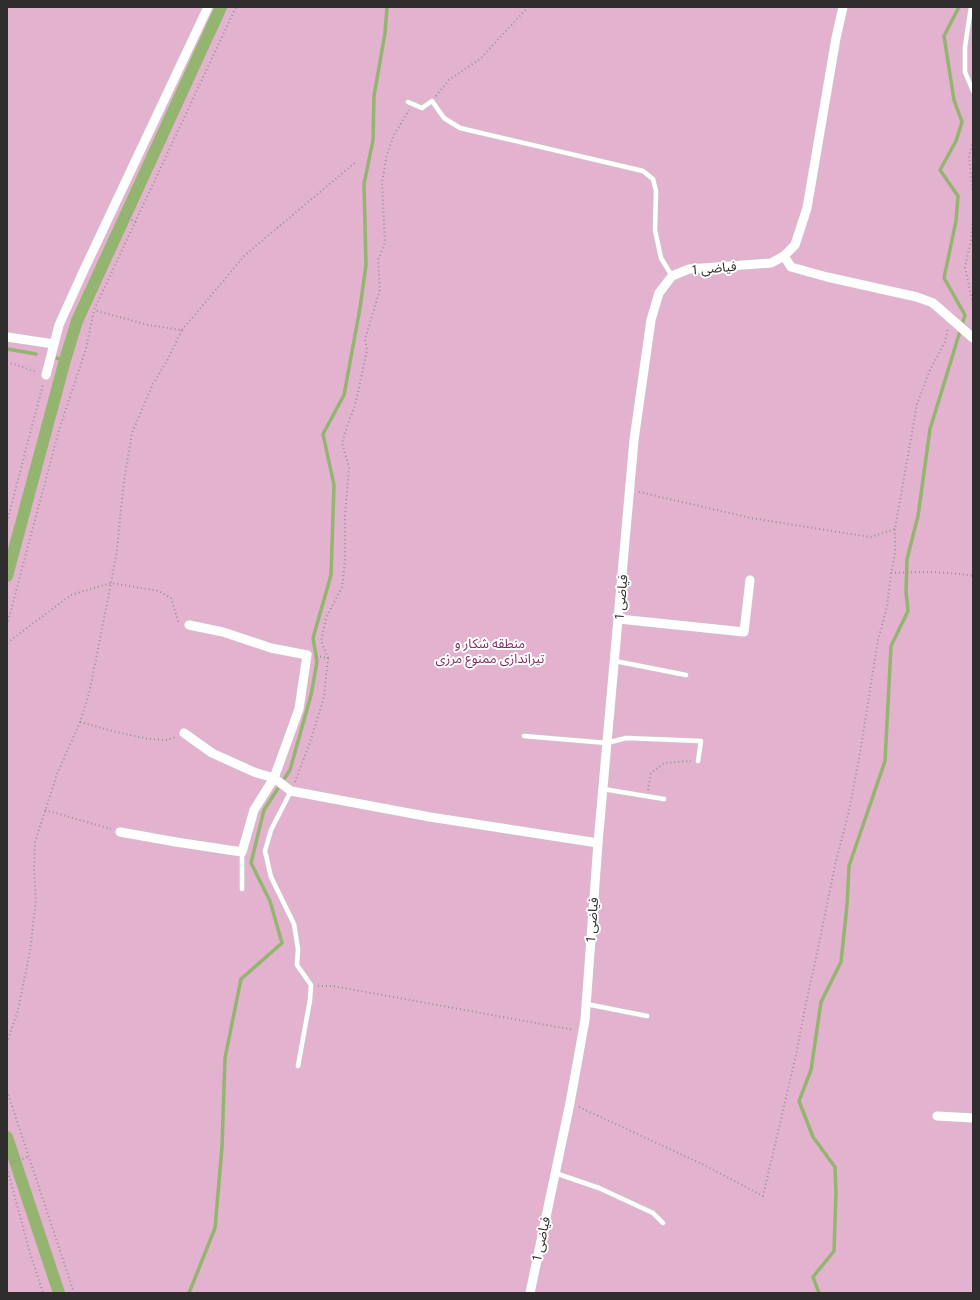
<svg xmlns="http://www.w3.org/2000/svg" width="980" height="1300" font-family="'Roboto Condensed','Noto Sans Arabic',sans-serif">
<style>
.green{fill:#e2b2cf}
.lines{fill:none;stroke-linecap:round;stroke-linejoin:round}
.stream{stroke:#94b570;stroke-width:3.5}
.canal{stroke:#94b570;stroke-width:12}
.lane-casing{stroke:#cdc6ca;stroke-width:6}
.street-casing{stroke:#cdc6ca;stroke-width:10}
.path{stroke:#989396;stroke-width:2;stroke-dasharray:1 3;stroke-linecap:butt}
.lane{stroke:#fff;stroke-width:4.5}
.street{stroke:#fff;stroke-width:9}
.labels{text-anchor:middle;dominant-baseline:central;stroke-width:4;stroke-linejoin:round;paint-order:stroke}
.street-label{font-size:13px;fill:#302d2f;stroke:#fff}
.park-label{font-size:13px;fill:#7e2d65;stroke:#fff}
</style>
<rect width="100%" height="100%" fill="#faf2f7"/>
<!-- green -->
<rect class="green" x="7" y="7" width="966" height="1286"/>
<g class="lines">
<!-- stream -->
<g class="stream">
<path d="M7,349l29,5"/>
<path d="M56,358l9,2"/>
<path d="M189,1293l26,-65 7,-81 3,-89 16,-79 41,-36 -12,-42 -19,-38 13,-53 26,-40 21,-75 6,-33 -4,-24 18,-63 3,-90 -11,-51 21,-39 16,-87 6,-43 -2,-81 9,-44 1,-44 11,-63 2,-26"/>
<path d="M819,1293l-6,-16 21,-26 2,-58 -1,-26 -22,-30 -14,-36 12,-31 10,-68 20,-40 6,-57 2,-39 36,-105 6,-115 17,-35 -2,-19 1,-33 11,-43 12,-87 35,-114 -21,-37 12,-57 2,-25 -18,-26 16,-29 6,-19 -8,-22 -10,-64 15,-29"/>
</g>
<!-- canal -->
<g class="canal">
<path d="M7,576l58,-216 12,-39 144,-314"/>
<path d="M7,1137l52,156"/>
</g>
<defs>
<g id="lane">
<path d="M971,7l-6,40v25l8,19"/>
<path d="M408,102l14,6 10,-7 12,17 16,10 183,43 10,8 3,12 -1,39 6,28 11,18"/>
<path d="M615,661l71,14"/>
<path d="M524,736l83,7 19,-5 75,3 -3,20"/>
<path d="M603,789l61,10"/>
<path d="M291,791l-20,39 -6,21 6,26 23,47 4,25 -1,16 14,20 -1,15 -12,66"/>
<path d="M242,852v37"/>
<path d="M586,1004l61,12"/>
<path d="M555,1173l44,15 54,25 10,10"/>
</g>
<g id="street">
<path d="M784,256l7,11 36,10 90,20 16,6 40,35"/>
<path d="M7,337l47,7"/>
<path d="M46,375l13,-50 24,-53 125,-265"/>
<path d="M619,619l125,13 6,-52"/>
<path d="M184,733l28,20 42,19 20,6 17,13 139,26 168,26"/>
<path d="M120,832l56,10 66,10 12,-42 20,-32 25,-69 8,-54 -36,-7 -48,-16 -34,-7"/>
<path d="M937,1116l36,2"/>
<path d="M530,1293l40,-190 15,-83 13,-177 36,-403 17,-120 8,-27 13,-17 17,-7 82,-6 13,-7 11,-11 12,-37 29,-170 7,-31"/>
</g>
</defs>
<!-- lane casing -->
<use href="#lane" class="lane-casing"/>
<!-- street casing -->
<use href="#street" class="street-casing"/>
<!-- path -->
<g class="path">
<path d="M436,96l13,-16 31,-21 48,-52"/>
<path d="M973,141l-4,15 4,40"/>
<path d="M121,214l15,8"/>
<path d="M973,216l-2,25 -6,26 8,38"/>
<path d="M182,330l63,-75 112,-94"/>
<path d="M7,362l30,10"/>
<path d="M639,492l112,26 100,16 20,3 24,-8 22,-125 13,-34 15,-28 3,-14"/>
<path d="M7,522l36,-138"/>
<path d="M891,573c27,-1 55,-2 82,3"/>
<path d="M7,625l52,-195 27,-81 8,-39 142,-303"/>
<path d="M7,643l64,-48 40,-12 48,8 12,7 8,26"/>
<path d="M316,656l12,2 -7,-17 5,-23 16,-31 3,-26v-45l4,-49 -7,-24 6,-20 7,-17 12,-56 -2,-11 15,-49 -2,-30 7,-18 -3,-60 5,-28 7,-19 15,-25"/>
<path d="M80,722l36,10 33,7 18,1 9,-3"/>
<path d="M295,782l15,-40 14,-45 4,-39"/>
<path d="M648,790l3,-17 13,-10 27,-2"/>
<path d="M45,810l66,19"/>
<path d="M318,986h15l241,44"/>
<path d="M7,1043l11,-33 12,-59 6,-52 -2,-28 1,-29 22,-68 23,-52 9,-28 22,-111 6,-33 7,-70 8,-47 20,-47 16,-27 14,-29 -34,-5 -54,-15"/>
<path d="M7,1091l67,202"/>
<path d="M579,1107l125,58 59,31 33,-141 10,-52 13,-59 16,-79 14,-54 11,-58 18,-113 9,-33 4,-34 4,-20v-24"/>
<path d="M7,1163l22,-6"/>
<path d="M7,1168l23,85 13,40"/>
</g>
<!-- lane -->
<use href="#lane" class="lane"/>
<!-- street -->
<use href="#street" class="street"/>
</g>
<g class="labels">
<!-- street labels -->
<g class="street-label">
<text transform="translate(714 268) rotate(-5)">فیاضی 1</text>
<text transform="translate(621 597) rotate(-85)">فیاضی 1</text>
<text transform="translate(592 920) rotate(-86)">فیاضی 1</text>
<text transform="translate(541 1239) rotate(-78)">فیاضی 1</text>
</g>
<!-- park labels -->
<g class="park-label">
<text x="490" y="643">منطقه شکار و<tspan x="490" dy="15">تیراندازی ممنوع مرزی</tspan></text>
</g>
</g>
<!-- border -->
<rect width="980" height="1300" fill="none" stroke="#302d2f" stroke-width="16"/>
</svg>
